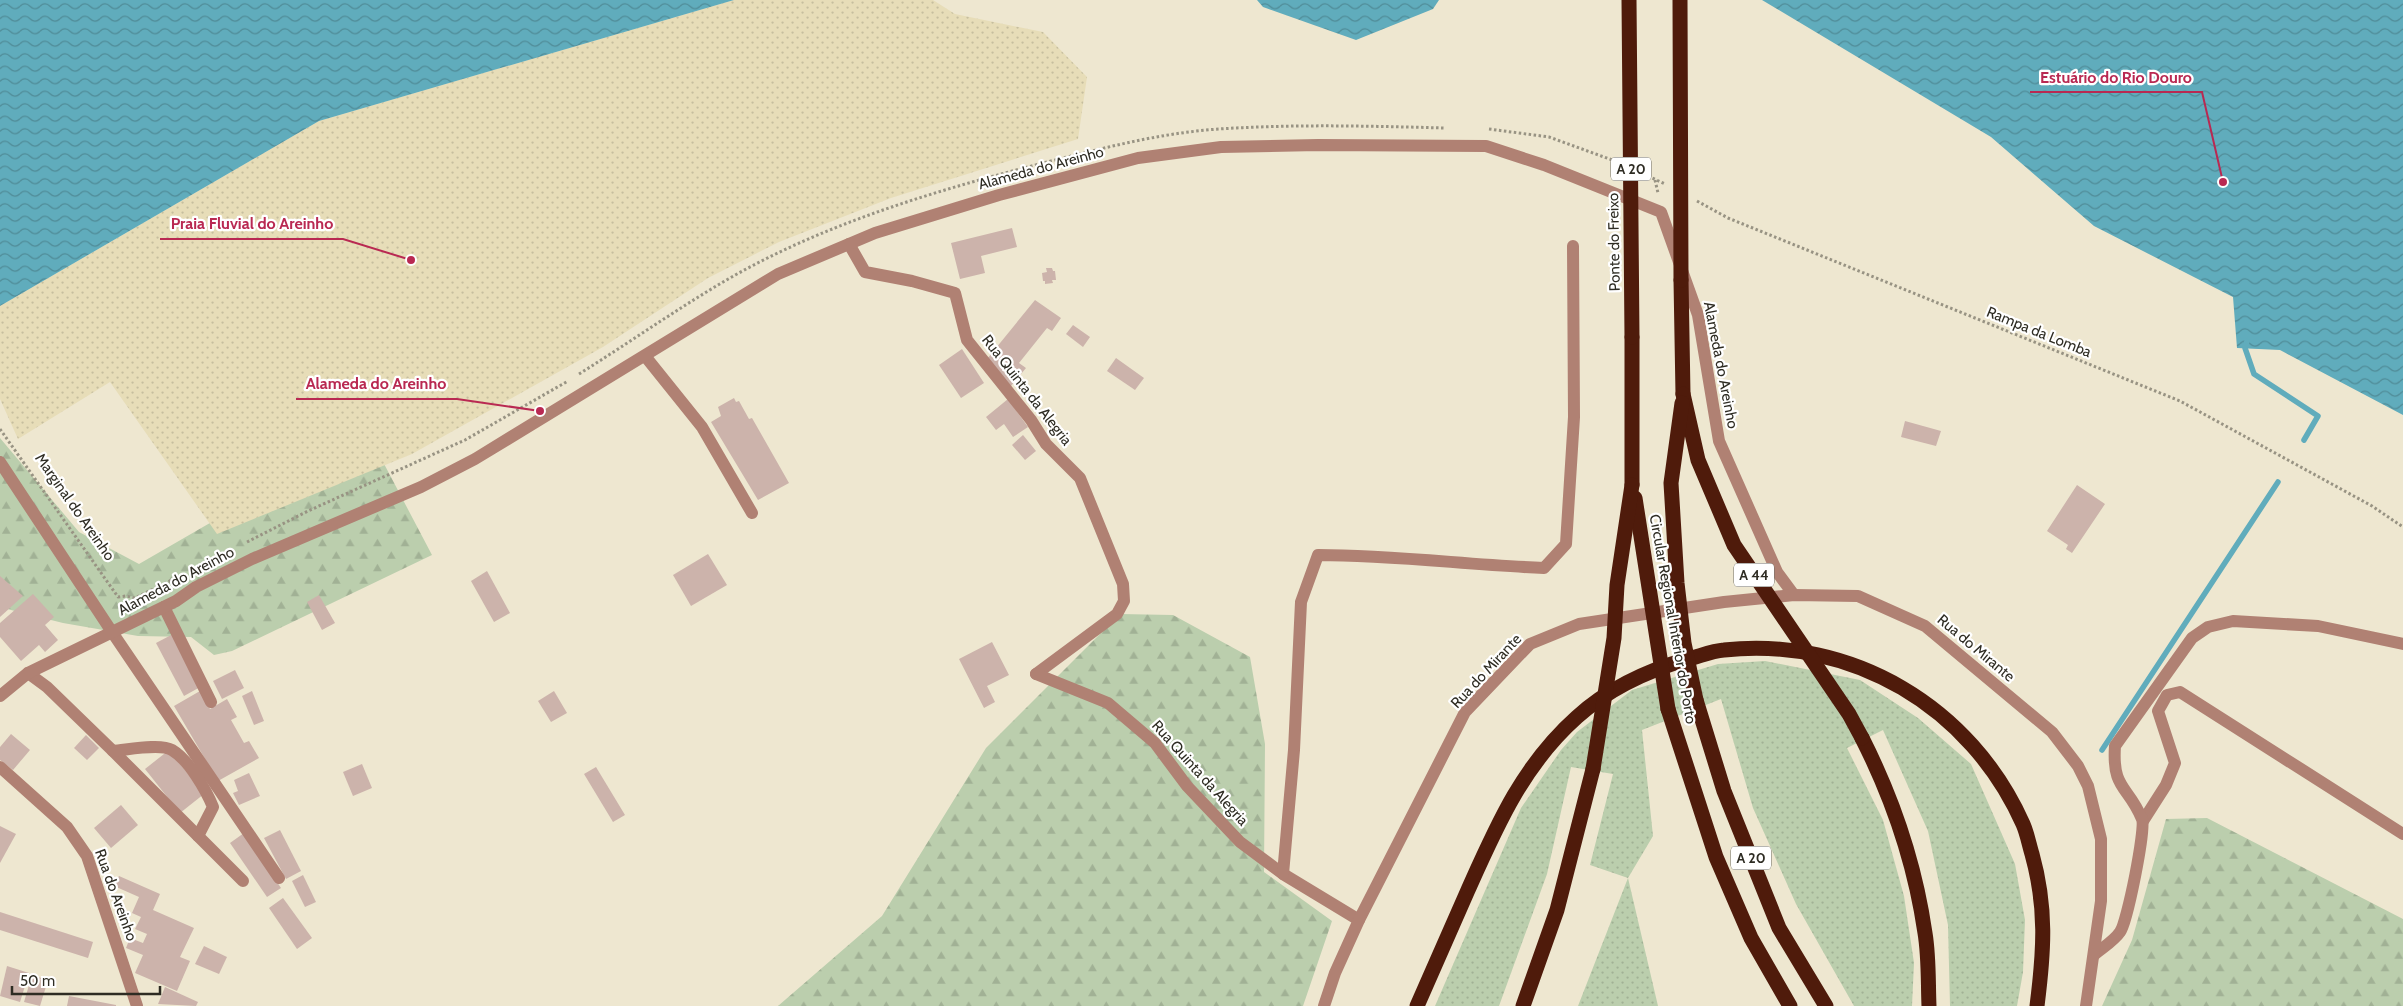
<svg xmlns="http://www.w3.org/2000/svg" width="2403" height="1006" font-family="Cabin,sans-serif">
<style>
.grass{fill:url(#grass-dots)}
.forest{fill:url(#forest-firs)}
.sand{fill:url(#sand-dots)}
.water{fill:url(#water-waves)}
.lines{fill:none;stroke-linecap:round;stroke-linejoin:round}
.stream{stroke:#60acbc;stroke-width:5.5}
.building{fill:#ccb3ab}
.path{stroke:#989383;stroke-width:3;stroke-dasharray:2.5 2.5;stroke-linecap:butt}
.minor{stroke:#b08173;stroke-width:12}
.highway{stroke:#4f1b0b;stroke-width:15}
.highway-bridge{stroke:#4f1b0b;stroke-width:15}
.labels{text-anchor:middle;dominant-baseline:central;stroke-width:4.5;stroke-linejoin:round;paint-order:stroke}
.shield{fill:#fff;stroke:#6d6b65;stroke-width:1}
.shield-label{font-size:14px;font-weight:bold;fill:#2e2c23}
.street-label{font-size:15px;fill:#2e2c23;stroke:#fff}
.leader{fill:none;stroke:#b92952;stroke-width:2}
.callout-dot{fill:#b92952;stroke:#fff;stroke-width:2}
.callout-label{font-size:16px;text-anchor:middle;font-weight:bold;fill:#b92952;stroke:#fff;stroke-width:4.5;stroke-linejoin:round;paint-order:stroke}
</style>
<defs>
<pattern id="grass-dots" width="8" height="8" patternUnits="userSpaceOnUse" patternTransform="scale(1.25)"><rect width="8" height="8" fill="#bbcead"/><path d="M2 2h.1M6 6h.1" fill="none" stroke="#a1b195" stroke-width="1.8" stroke-linecap="round"/></pattern>
<pattern id="forest-firs" width="22" height="20" patternUnits="userSpaceOnUse" patternTransform="scale(1.25)"><rect width="22" height="20" fill="#bbcead"/><path d="M5 1l3.5 6h-7zM16 11l3.5 6h-7z" fill="#a1b195"/></pattern>
<pattern id="sand-dots" width="8" height="8" patternUnits="userSpaceOnUse" patternTransform="scale(1.25)"><rect width="8" height="8" fill="#e7ddb8"/><path d="M2 2h.1M6 6h.1" fill="none" stroke="#c6be9e" stroke-width="1.8" stroke-linecap="round"/></pattern>
<pattern id="water-waves" width="16" height="10" patternUnits="userSpaceOnUse" patternTransform="scale(1.25)"><rect width="16" height="10" fill="#60acbc"/><path d="M0 5q4-4 8 0t8 0" fill="none" stroke="#508c98"/></pattern>
</defs>
<rect width="100%" height="100%" fill="#eee7d0"/>
<!-- grass -->
<path class="grass" d="M1765,661l95,19 58,38 53,46 44,100 10,56 -2,52 -6,34h-67l-2,-81 -20,-94 -45,-101 -36,18 36,72 21,76 10,67 -2,43h-58l-58,-102 -43,-96 -32,-109 -79,31 11,106 -25,42 30,128h-80l50,-128 -38,-13 23,-91 -42,-7 -24,107 -48,132h-64l86,-198 40,-58 16,-18 55,-42 86,-26z"/>
<!-- forest -->
<g class="forest">
<path d="M0,438l79,94 60,32 83,-48 160,-56 50,95 -200,96 -18,4 -23,-18 -53,-1 -75,-13 -60,-15 -3,4z"/>
<path d="M1120,614l53,1 77,42 15,87 -1,128 68,49 -29,85h-525l104,-90 104,-168z"/>
<path d="M2207,818l196,101v87h-301l30,-66 34,-121z"/>
</g>
<!-- sand -->
<path class="sand" d="M734,0h199l22,14 88,18 44,45 -9,62 -187,59 -112,44 -71,36 -105,69 -191,107 -195,80 -107,-152 -92,57 -18,-40v-93l319,-185z"/>
<!-- water -->
<g class="water">
<path d="M0,0h734l-415,121 -319,185z"/>
<path d="M1257,0h182l-6,9 -77,31 -93,-33z"/>
<path d="M1762,0h641v415l-123,-65 -43,-2 -4,-51 -139,-71 -103,-89z"/>
</g>
<g class="lines">
<!-- stream -->
<g class="stream">
<path d="M2247,341l-2,7 9,26 64,42 -14,24"/>
<path d="M2102,750l176,-268"/>
</g>
</g>
<!-- building -->
<g class="building">
<path d="M1012,228l5,19 -36,9 4,17 -25,6 -9,-36z"/>
<path d="M1046,268h6l1,3h2l1,9h-4l1,3 -8,1v-3h-2l-1,-8 5,-1z"/>
<path d="M1035,300l26,18 -9,13 -5,-3 -28,35 7,5 -15,18 -24,-27z"/>
<path d="M1073,325l17,12 -7,10 -17,-13z"/>
<path d="M962,349l22,34 -23,15 -22,-33z"/>
<path d="M1116,358l28,20 -9,12 -28,-19z"/>
<path d="M734,398l2,4 3,-1 10,18 3,-1 37,65 -31,17 -47,-78 10,-6 -3,-9z"/>
<path d="M1008,399l20,28 -15,10 -9,-13 -8,6 -10,-13z"/>
<path d="M1905,421l36,10 -5,15 -35,-9z"/>
<path d="M1023,435l13,16 -11,9 -13,-15z"/>
<path d="M2077,485l28,19 -33,49 -6,-4 2,-4 -21,-14z"/>
<path d="M708,554l19,31 -36,21 -18,-31z"/>
<path d="M487,571l23,42 -16,9 -23,-41z"/>
<path d="M0,576l23,20 -23,21z"/>
<path d="M33,594l21,23 -9,8 13,15 -13,12 -6,-7 -18,16 -21,-24v-14z"/>
<path d="M319,595l16,28 -13,7 -15,-28z"/>
<path d="M175,633l27,53 -18,10 -28,-53z"/>
<path d="M992,642l17,33 -22,11 8,16 -11,6 -25,-49z"/>
<path d="M235,670l9,18 -22,11 -9,-18z"/>
<path d="M200,691l10,18 17,-10 10,18 -6,3 13,23 5,-2 10,17 -41,23 -44,-75z"/>
<path d="M252,691l12,30 -10,4 -12,-29z"/>
<path d="M554,691l13,22 -16,9 -13,-21z"/>
<path d="M11,734l19,16 -17,20 -13,-10v-13z"/>
<path d="M86,735l13,13 -12,12 -13,-12z"/>
<path d="M169,750l35,44 -24,19 -35,-44z"/>
<path d="M362,764l10,24 -19,8 -10,-24z"/>
<path d="M596,767l29,48 -12,7 -29,-48z"/>
<path d="M249,773l11,23 -21,9 -6,-12 5,-2 -4,-11z"/>
<path d="M121,805l17,20 -27,23 -17,-20z"/>
<path d="M0,826l16,8 -16,29z"/>
<path d="M280,830l21,41 -15,8 -22,-41z"/>
<path d="M244,833l37,55 -14,9 -37,-54z"/>
<path d="M303,875l13,27 -11,5 -13,-26z"/>
<path d="M119,876l41,18 -7,16 41,18 -14,29 10,4 -13,30 -42,-18 8,-18 -17,-7 4,-10 13,5 4,-9 -12,-5 6,-12 -9,-4 7,-16 -25,-11z"/>
<path d="M283,898l29,40 -15,11 -28,-41z"/>
<path d="M0,912l93,30 -5,16 -88,-28z"/>
<path d="M204,946l23,11 -8,17 -24,-10z"/>
<path d="M7,966l22,7 -9,29 -20,-6z"/>
<path d="M32,975l16,5 -8,26 -16,-4z"/>
<path d="M165,987l33,15 -2,4 -38,-2z"/>
<path d="M69,996l47,9v1h-49z"/>
</g>
<g class="lines">
<!-- path -->
<g class="path">
<path d="M1489,129l60,8 66,24"/>
<path d="M1648,176l17,8"/>
<path d="M1655,180l3,13"/>
<path d="M1697,201l31,17 452,183 192,105 31,21"/>
<path d="M579,374c48,-30 95,-63 144,-92 99,-58 214,-92 324,-120 57,-14 113,-29 172,-33 75,-5 151,-3 226,-1"/>
<path d="M0,429l118,168 8,-1 9,2 51,-25"/>
<path d="M247,542l61,-31 157,-71 103,-59"/>
</g>
<!-- minor -->
<g class="minor">
<path d="M849,244l16,28 47,9 43,12 12,47 64,80 15,24 34,34 43,106 1,17 -7,13 -81,60"/>
<path d="M645,356l57,71 50,86"/>
<path d="M0,462l112,170 167,246"/>
<path d="M164,607l47,95"/>
<path d="M28,673l19,14 66,64 130,130"/>
<path d="M1036,674l72,29 47,40 32,43 53,56 43,32 76,46"/>
<path d="M0,696l28,-23 148,-72 20,-14 56,-28 169,-72 54,-28 303,-185 97,-41 124,-38 139,-37 83,-11 97,-2 168,1 58,19 117,47 37,103 21,126 58,131 17,23"/>
<path d="M113,751c14,-1 47,-8 59,-1 17,10 34,40 41,57l-15,29"/>
<path d="M0,767l67,60 20,29 50,150"/>
<path d="M2143,821l23,-36 9,-22 -17,-52 9,-16 13,-3 223,142"/>
<path d="M1283,874l11,-124 7,-148 17,-47c76,0 150,10 226,13l22,-24 8,-127 -1,-171"/>
<path d="M2094,955c8,-7 20,-14 26,-23 7,-9 26,-103 22,-113 -14,-34 -30,-29 -27,-73l77,-108 16,-11 25,-6 85,5 85,18"/>
<path d="M1324,1006l11,-33 24,-53 106,-208 65,-68 49,-20 145,-22 70,-7 64,1 67,30 127,106 26,34 10,20 13,53v62l-15,105"/>
</g>
<!-- highway -->
<g class="highway">
<path d="M1681,280l2,114"/>
<path d="M1632,337v148"/>
<path d="M1696,700l28,91 55,137 47,78"/>
<path d="M1668,709l48,148 35,81 39,68"/>
<path d="M1862,738c32,63 53,126 63,195 4,24 3,49 4,73"/>
<path d="M1417,1006c17,-39 34,-78 51,-116 29,-65 55,-125 109,-173 31,-28 72,-47 111,-58 12,-3 24,-8 36,-9 128,-14 247,57 299,174 4,9 6,20 9,30 15,54 12,97 5,152"/>
<path d="M1523,1006l34,-96 36,-141"/>
</g>
<!-- highway-bridge -->
<g class="highway-bridge">
<path d="M1629,0l3,337"/>
<path d="M1680,0l1,280"/>
<path d="M1683,394l15,66 36,85 115,169 13,24"/>
<path d="M1682,403l-11,80 6,100 7,60 12,57"/>
<path d="M1635,498l33,211"/>
<path d="M1593,769l21,-131 3,-53 15,-100"/>
</g>
</g>
<g class="labels">
<!-- shield labels -->
<g class="shield">
<rect x="1611" y="157.5" width="40" height="23" rx="4"/>
<rect x="1734" y="563.5" width="40" height="23" rx="4"/>
<rect x="1731" y="846.5" width="40" height="23" rx="4"/>
</g>
<g class="shield-label">
<text x="1631" y="169">A 20</text>
<text x="1754" y="575">A 44</text>
<text x="1751" y="858">A 20</text>
</g>
<!-- street labels -->
<g class="street-label">
<text transform="translate(1041 168) rotate(-15)">Alameda do Areinho</text>
<text transform="translate(1614 242) rotate(-91)">Ponte do Freixo</text>
<text transform="translate(2039 332) rotate(22)">Rampa da Lomba</text>
<text transform="translate(1721 365) rotate(79)">Alameda do Areinho</text>
<text transform="translate(1027 390) rotate(52)">Rua Quinta da Alegria</text>
<text transform="translate(75 507) rotate(55)">Marginal do Areinho</text>
<text transform="translate(176 581) rotate(-28)">Alameda do Areinho</text>
<text transform="translate(1673 619) rotate(80)">Circular Regional Interior do Porto</text>
<text transform="translate(1976 648) rotate(40)">Rua do Mirante</text>
<text transform="translate(1486 671) rotate(-47)">Rua do Mirante</text>
<text transform="translate(1200 773) rotate(48)">Rua Quinta da Alegria</text>
<text transform="translate(116 895) rotate(70)">Rua do Areinho</text>
</g>
</g>
<!-- callouts -->
<path class="leader" d="M2223 182L2202 92H2030M411 260L343 239H160M540 411L457 399H296"/>
<g class="callout-dot">
<circle cx="2223" cy="182" r="5"/>
<circle cx="411" cy="260" r="5"/>
<circle cx="540" cy="411" r="5"/>
</g>
<g class="callout-label">
<text x="2116" y="83">Estuário do Rio Douro</text>
<text x="252" y="229">Praia Fluvial do Areinho</text>
<text x="376" y="389">Alameda do Areinho</text>
</g>
<!-- scale -->
<path d="M12 986v8h148v-8" fill="none" stroke="#2e2c23" stroke-width="2.5"/>
<text x="20" y="986" font-size="15" fill="#2e2c23" stroke="#ffffff" stroke-width="4" paint-order="stroke">50 m</text>
</svg>
